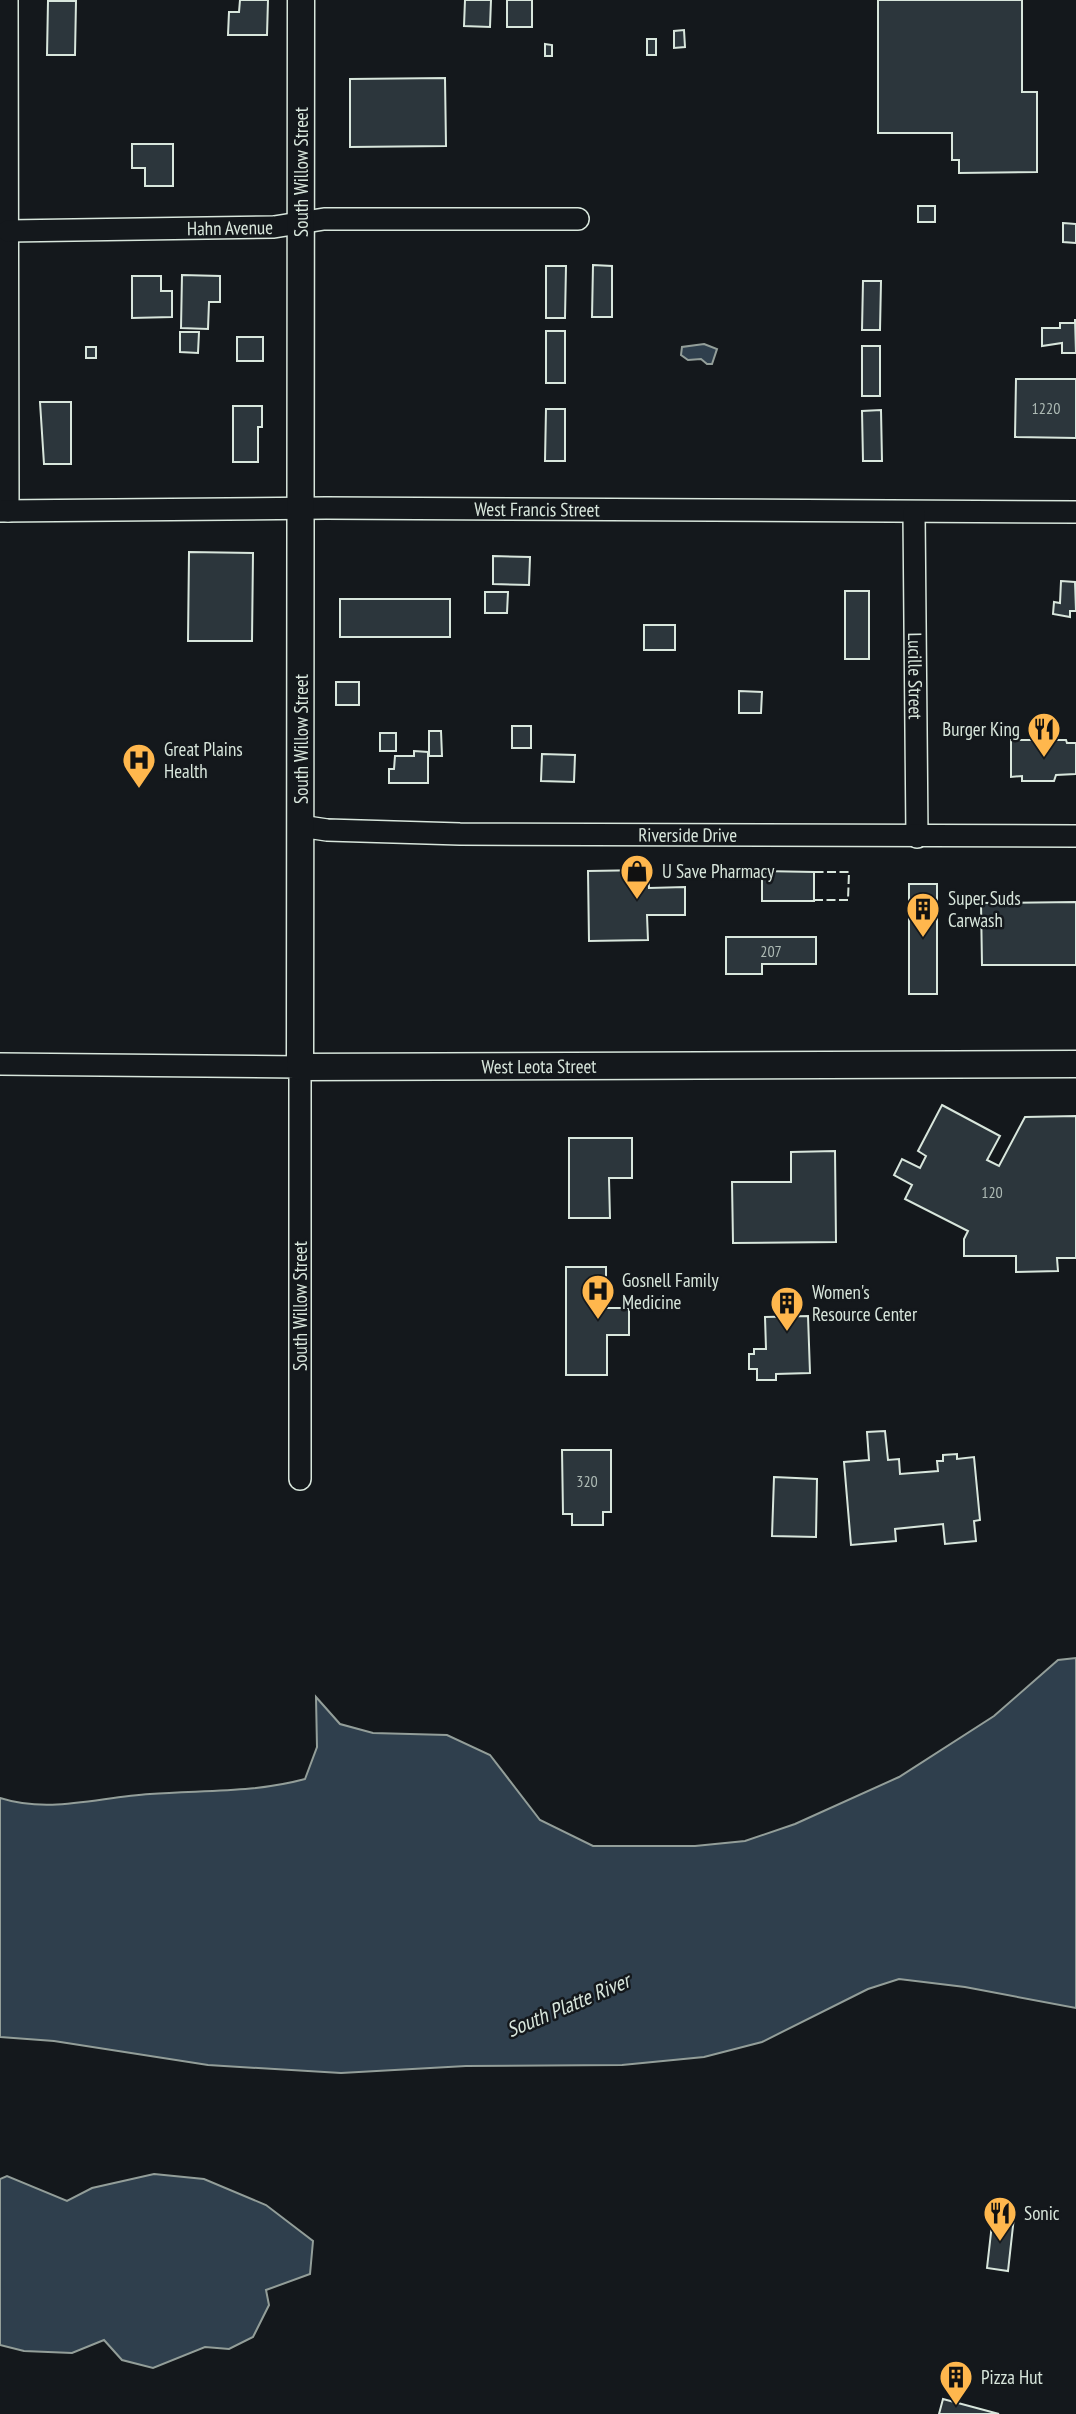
<svg xmlns="http://www.w3.org/2000/svg" width="1076" height="2414" font-family="'PT Sans Narrow',sans-serif">
<style>
.water{fill:#2f3f4d;stroke:#939e99;stroke-width:2}
.building{fill:#2c363c;stroke:#d8e6dc;stroke-width:2}
.lines{fill:none;stroke-linecap:round;stroke-linejoin:round}
.minor-casing{stroke:#d8e6dc;stroke-width:24}
.major-casing{stroke:#d8e6dc;stroke-width:29}
.minor{stroke:#14181c;stroke-width:21}
.major{stroke:#14181c;stroke-width:26}
.fence{stroke:#d8e6dc;stroke-width:2;stroke-dasharray:9 3.5;stroke-linecap:butt}
.labels{text-anchor:middle;dominant-baseline:central;stroke-width:5;stroke-linejoin:round;paint-order:stroke}
.number-label{font-size:16px;fill:#adbab4}
.street-label{font-size:19px;fill:#d8e6dc;stroke:#14181c}
.poi-label{font-size:19px;fill:#d8e6dc;stroke:#14181c;text-anchor:start}
.water-label{font-size:21px;font-style:italic;fill:#d8e6dc;stroke:#14181c}
</style>
<rect width="100%" height="100%" fill="#14181c"/>
<!-- water -->
<g class="water">
<path d="M704,344l13,5 -5,15h-5l-6,-5 -13,1 -7,-5 1,-8z"/>
<path d="M1076,1658v350l-111,-21 -66,-8 -31,10 -106,53 -58,15 -82,8 -156,1 -125,7 -133,-8 -154,-24 -54,-4v-239c50,16 99,-1 150,-4 54,-4 103,-1 155,-15l12,-32 -1,-50 24,27 33,9 74,2 43,20 50,65 53,26h102l50,-5 50,-17 104,-47 95,-61 64,-56z"/>
<path d="M154,2174l50,5 62,26 47,36 -3,33 -44,16 3,15 -16,32 -24,12 -24,-2 -52,21 -31,-8 -18,-20 -32,13 -48,-2 -24,-6v-166l7,-3 60,25 25,-13z"/>
</g>
<!-- building -->
<g class="building">
<path d="M240,0h28l-1,35h-39l1,-23h10z"/>
<path d="M465,0h26l-1,27 -26,-1z"/>
<rect x="507" y="0" width="25" height="27"/>
<path d="M878,0h144v92h15v80l-78,1v-13h-7v-27h-74z"/>
<path d="M48,1h28l-1,54h-28z"/>
<path d="M684,30l1,17 -11,1v-17z"/>
<rect x="647" y="39" width="9" height="16"/>
<path d="M545,44l7,1v11h-7z"/>
<path d="M445,78l1,68 -96,1v-68z"/>
<path d="M132,144h41v42h-28v-18h-13z"/>
<rect x="918" y="206" width="17" height="16"/>
<path d="M1063,223l13,1v19l-13,-1z"/>
<path d="M593,265l19,1v51h-20z"/>
<path d="M546,266h20l-1,52h-19z"/>
<path d="M182,275l38,1v26h-11l-1,27 -27,-1z"/>
<path d="M132,276h29v15h11v26l-40,1z"/>
<path d="M863,281h18l-1,49h-18z"/>
<path d="M1075,319l1,34h-14v-10l-20,3v-18h18v-5h15z"/>
<rect x="546" y="331" width="19" height="52"/>
<path d="M180,332h19l-1,21 -18,-1z"/>
<rect x="237" y="337" width="26" height="24"/>
<rect x="862" y="346" width="18" height="50"/>
<rect x="86" y="347" width="10" height="11"/>
<path d="M1016,379h60v59l-61,-1z"/>
<path d="M40,402h31v62h-27z"/>
<path d="M233,406h29v21h-4v35h-25z"/>
<path d="M546,409h19v52h-20z"/>
<path d="M881,410l1,51h-19l-1,-50z"/>
<path d="M189,552l64,1 -1,88h-64z"/>
<path d="M493,556l37,1 -1,28 -36,-1z"/>
<path d="M1061,581l14,1 1,29h-6v6l-17,-3 1,-12 6,1z"/>
<rect x="845" y="591" width="24" height="68"/>
<path d="M485,592h23l-1,21h-22z"/>
<rect x="340" y="599" width="110" height="38"/>
<rect x="644" y="625" width="31" height="25"/>
<rect x="336" y="682" width="23" height="23"/>
<path d="M739,691l23,1 -1,21h-22z"/>
<rect x="512" y="726" width="19" height="22"/>
<path d="M429,731h12l1,25h-13z"/>
<rect x="380" y="733" width="16" height="18"/>
<path d="M1011,740h55l1,3h9v31l-20,1 -2,6h-32v-5l-11,1z"/>
<path d="M414,751l14,1v31h-39v-14h5l1,-13h19z"/>
<path d="M542,754l33,1 -1,27 -33,-1z"/>
<path d="M648,870l1,18 36,-1v28h-38l1,25 -59,1 -1,-70z"/>
<path d="M762,871l52,1v29h-52z"/>
<rect x="909" y="884" width="28" height="110"/>
<path d="M1076,902v63h-94l-1,-62z"/>
<path d="M726,937h90v27h-54v10h-36z"/>
<path d="M942,1105l58,31 -13,24 12,6 26,-49 51,-1v142h-19l1,13 -42,1v-16h-52v-17l4,-8 -63,-32 7,-14 -18,-10 8,-16 18,9 6,-12 -8,-5z"/>
<path d="M569,1138h63v40h-23l1,40h-41z"/>
<path d="M835,1151l1,91 -103,1 -1,-61h59v-30z"/>
<path d="M566,1267h40v41h23v27h-22v40h-41z"/>
<path d="M808,1316l2,57 -34,1v6h-19v-11h-8v-15h5v-5h12l-1,-32z"/>
<path d="M885,1431l3,29 11,-1 1,15 38,-3 -1,-10h6v-6l14,-1v5l17,-2 6,63 -6,1 2,20 -31,3 -2,-20 -48,5 1,12 -45,4 -7,-83 25,-2 -2,-28z"/>
<path d="M562,1450h49v62h-8v13h-31v-11h-9z"/>
<path d="M774,1477l43,2 -1,58 -44,-1z"/>
<path d="M993,2215l21,2 -6,54 -21,-3z"/>
<path d="M943,2399l56,15h-60z"/>
</g>
<g class="lines">
<defs>
<g id="minor">
<path d="M7,0l1,511"/>
<path id="s1" d="M8,231l266,-4 50,-8h254"/>
<path id="s2" d="M0,511l326,-3 750,4"/>
<path id="s3" d="M914,513l3,324"/>
<path id="s4" d="M300,826l27,4 133,4 616,2"/>
<path d="M0,1064l300,3v412"/>
</g>
<g id="major">
<path id="s5" d="M301,0l-1,1067 776,-3"/>
</g>
</defs>
<!-- minor casing -->
<use href="#minor" class="minor-casing"/>
<!-- major casing -->
<use href="#major" class="major-casing"/>
<!-- minor -->
<use href="#minor" class="minor"/>
<!-- major -->
<use href="#major" class="major"/>
<!-- fence -->
<path class="fence" d="M814,900h34l1,-28h-35"/>
</g>
<!-- icons -->
<defs>
<symbol id="restaurant-pin" viewBox="-11 -11 22 30"><path d="M0 17L-7.5 6A9.5 9.5 0 1 1 7.5 6Z" fill="#ffb74d" stroke="#14181c"/><path d="M-5-6h1v4h1v-4h1v4h1v-4h1v5L-1.5 .5V6h-2V.5L-5-1ZM5-6V6H3V1.5H1.5Q1.5-4 5-6Z" fill="#111"/></symbol>
<symbol id="hospital-pin" viewBox="-11 -11 22 30"><path d="M0 17L-7.5 6A9.5 9.5 0 1 1 7.5 6Z" fill="#ffb74d" stroke="#14181c"/><path d="M-5-5h3v3.5h4V-5h3V5h-3V1.5h-4V5h-3Z" fill="#111"/></symbol>
<symbol id="shop-pin" viewBox="-11 -11 22 30"><path d="M0 17L-7.5 6A9.5 9.5 0 1 1 7.5 6Z" fill="#ffb74d" stroke="#14181c"/><path d="M-5-2.5h2.3a2.7 3.5 0 0 1 5.4 0H5L5.5 6h-11ZM-1.5-2.5h3a1.5 2.3 0 0 0-3 0Z" fill="#111"/></symbol>
<symbol id="building-pin" viewBox="-11 -11 22 30"><path d="M0 17L-7.5 6A9.5 9.5 0 1 1 7.5 6Z" fill="#ffb74d" stroke="#14181c"/><path d="M-4-6H4V6H1V3H-1V6H-4ZM-2.5-4.3h1.7v1.8h-1.7ZM.8-4.3h1.7v1.8H.8ZM-2.5-1h1.7V.8h-1.7ZM.8-1h1.7V.8H.8Z" fill="#111"/></symbol>
</defs>
<g fill-rule="evenodd">
<use href="#restaurant-pin" x="1025" y="710" width="38" height="52"/>
<use href="#hospital-pin" x="120" y="741" width="38" height="52"/>
<use href="#shop-pin" x="618" y="852" width="38" height="52"/>
<use href="#building-pin" x="904" y="890" width="38" height="52"/>
<use href="#hospital-pin" x="579" y="1272" width="38" height="52"/>
<use href="#building-pin" x="768" y="1284" width="38" height="52"/>
<use href="#restaurant-pin" x="981" y="2194" width="38" height="52"/>
<use href="#building-pin" x="937" y="2358" width="38" height="52"/>
</g>
<g class="labels">
<!-- number labels -->
<g class="number-label">
<text x="1046" y="408">1220</text>
<text x="771" y="951">207</text>
<text x="992" y="1192">120</text>
<text x="587" y="1481">320</text>
</g>
<!-- street labels -->
<g class="street-label">
<text transform="translate(301 172) rotate(-90)">South Willow Street</text>
<text stroke="none"><textPath href="#s1" startOffset="222">Hahn Avenue</textPath></text>
<text stroke="none"><textPath href="#s2" startOffset="537">West Francis Street</textPath></text>
<text stroke="none"><textPath href="#s3" startOffset="163">Lucille Street</textPath></text>
<text transform="translate(301 739) rotate(-90)">South Willow Street</text>
<text stroke="none"><textPath href="#s4" startOffset="388">Riverside Drive</textPath></text>
<text stroke="none"><textPath href="#s5" startOffset="1306">West Leota Street</textPath></text>
<text transform="translate(300 1306) rotate(-90)">South Willow Street</text>
</g>
<!-- poi labels -->
<g class="poi-label">
<text x="1020" y="729" text-anchor="end">Burger King</text>
<text x="164" y="749">Great Plains<tspan x="164" dy="22">Health</tspan></text>
<text x="662" y="871">U Save Pharmacy</text>
<text x="948" y="898">Super Suds<tspan x="948" dy="22">Carwash</tspan></text>
<text x="622" y="1280">Gosnell Family<tspan x="622" dy="22">Medicine</tspan></text>
<text x="812" y="1292">Women's<tspan x="812" dy="22">Resource Center</tspan></text>
<text x="1024" y="2213">Sonic</text>
<text x="981" y="2377">Pizza Hut</text>
</g>
<!-- water labels -->
<g class="water-label">
<text transform="translate(568 2005) rotate(-23)">South Platte River</text>
</g>
</g>
</svg>
